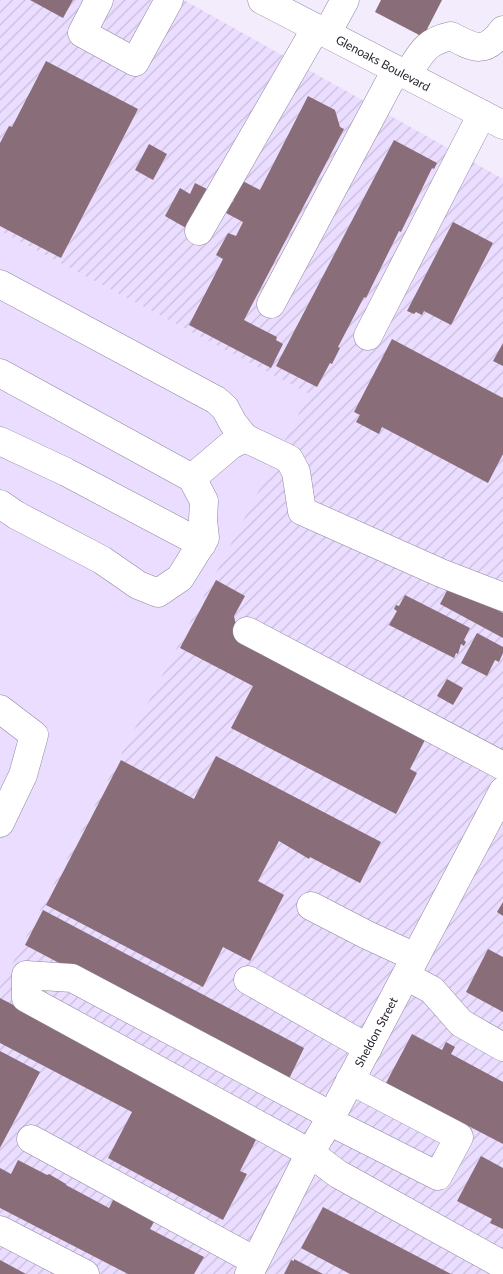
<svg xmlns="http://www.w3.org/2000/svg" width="503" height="1274" font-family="Lato,sans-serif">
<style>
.built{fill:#ebddff}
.industrial{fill:url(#industrial-furrows)}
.building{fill:#896d79}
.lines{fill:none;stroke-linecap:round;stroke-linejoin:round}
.minor-casing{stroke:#8f859e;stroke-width:29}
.major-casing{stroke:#8f859e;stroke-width:29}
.minor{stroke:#fff;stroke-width:28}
.major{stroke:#fff;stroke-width:28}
.labels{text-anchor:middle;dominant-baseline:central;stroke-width:4.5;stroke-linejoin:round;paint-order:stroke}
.street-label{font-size:12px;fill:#221e28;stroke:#fff}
</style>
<defs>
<pattern id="industrial-furrows" width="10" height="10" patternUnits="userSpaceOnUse" patternTransform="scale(1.25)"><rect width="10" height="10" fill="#ebddff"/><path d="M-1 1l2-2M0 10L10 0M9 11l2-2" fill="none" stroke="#c9bddb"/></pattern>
</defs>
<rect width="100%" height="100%" fill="#f3ecfd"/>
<!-- built -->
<path class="built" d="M0,231l309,163 -309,593z"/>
<!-- industrial -->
<path class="industrial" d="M0,0h184l319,179v1095h-503v-287l309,-593 -309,-163z"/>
<!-- building -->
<g class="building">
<path d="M30,0h43l-10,18z"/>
<path d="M381,0h61l-19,37 -48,-25z"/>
<path d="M46,61l92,48 -77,149 -61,-32v-83l9,-17 3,1z"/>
<path d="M308,96l27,14 5,17 4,2 -100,191 33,17 -1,3 7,4 -12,24 -82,-43 34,-66 -7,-4 12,-22 8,3 7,-14 -17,-9 5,-10 3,-2 -4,-2 11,-19 19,10z"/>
<path d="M394,140l43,23 -3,6 -2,-1 -31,64 -2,-1 -33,67 -2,-1 -26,50 2,1 -8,16 -2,-1 -13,24 -41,-21z"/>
<path d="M149,144l18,10 -14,26 -18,-10z"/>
<path d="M195,183l18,9 -17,17 -10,19 -21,-12 15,-28 10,6z"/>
<path d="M453,222l40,21 -42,82 -27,-14 -2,4 -6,-3 -2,2 -7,-3z"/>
<path d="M392,339l111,59v56l-15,29 -106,-56 -3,7 -23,-12 4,-7 -6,-3z"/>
<path d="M503,343v23l-10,-5z"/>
<path d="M216,580l29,16 -11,20 5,24 187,98 -16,31 7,4 -21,41 -165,-86 22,-42 -73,-38z"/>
<path d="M450,585l53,28v25l-63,-34z"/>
<path d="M405,595l65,33 -6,12 2,2 -2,4 -3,-2 -3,10 -2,-1 -2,5 -65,-33 8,-14 -3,-2 2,-4 3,1z"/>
<path d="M477,633l26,14v6l-4,9 -4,-2 -8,16 -26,-13z"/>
<path d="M447,679l16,9 -10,17 -16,-9z"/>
<path d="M216,756l165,86 -21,41 -50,-26 -1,2 -30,-18 -21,40 26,14 -34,66 -27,-14 -20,40 -157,-82 75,-145 73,39z"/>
<path d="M503,902v14l-6,-4z"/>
<path d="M43,910l261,138 -17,35 -262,-138z"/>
<path d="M488,949l15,8v55l-37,-20z"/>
<path d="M0,998l259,136 -19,37 7,3 -24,46 -115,-62 24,-46 -132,-69z"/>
<path d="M412,1034l30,16 4,-8 9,5 -4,7 52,28v62l-117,-61z"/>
<path d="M0,1051l40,21 -40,76z"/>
<path d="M481,1156l22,12v61l-13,-6 2,-4 -35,-18z"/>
<path d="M18,1160l29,15 2,-1 17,10v1l43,23 5,-10 41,22 -5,9 54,28 -10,17h-66l-128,-66v-40l11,6z"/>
<path d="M323,1207l128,67h-101l-49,-26z"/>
<path d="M294,1259l29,15h-39l7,-14 3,1z"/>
<path d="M0,1260l26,14h-26z"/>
</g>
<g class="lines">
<defs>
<g id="minor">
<path d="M99,0l-17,33 53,29 34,-62"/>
<path d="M327,33l18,-33"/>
<path d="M407,75c14,-21 17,-33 44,-39 23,12 34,19 52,-6"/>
<path d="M199,231l117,-203"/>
<path d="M0,284l216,116 9,8 8,15 12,15 44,21 7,13 6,39 139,62 62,24"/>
<path d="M271,304l125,-234"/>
<path d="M368,336l114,-222"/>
<path d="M0,373l192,105 12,23 -1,19 2,18 -25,40 -22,15 -20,-8 -36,-25 -86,-45 -16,-11"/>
<path d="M0,441l66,31 136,72"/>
<path d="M192,478l39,-33 14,-7"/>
<path d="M247,631l256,135"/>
<path d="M0,709l34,26 -11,40 -23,48"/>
<path d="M311,906l56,29 48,22"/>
<path d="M406,976l26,14 29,33 42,24"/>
<path d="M248,980l120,68"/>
<path d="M332,1116l-260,-138 -46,-3v23l284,155 28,21 165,91"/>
<path d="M329,1121l109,55 21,-39 -109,-57"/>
<path d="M31,1139l224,122"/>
<path d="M0,1230l85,44"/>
</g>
<g id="major">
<path d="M262,0l241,125"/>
<path d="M249,1274l61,-121 19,-32 174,-330"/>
</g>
</defs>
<!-- minor casing -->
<use href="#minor" class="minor-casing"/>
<!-- major casing -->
<use href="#major" class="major-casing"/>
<!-- minor -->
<use href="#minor" class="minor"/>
<!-- major -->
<use href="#major" class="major"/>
</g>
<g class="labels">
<!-- street labels -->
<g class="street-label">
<text transform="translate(383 63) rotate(28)">Glenoaks Boulevard</text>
<text transform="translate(376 1032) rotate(-62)">Sheldon Street</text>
</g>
</g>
</svg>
